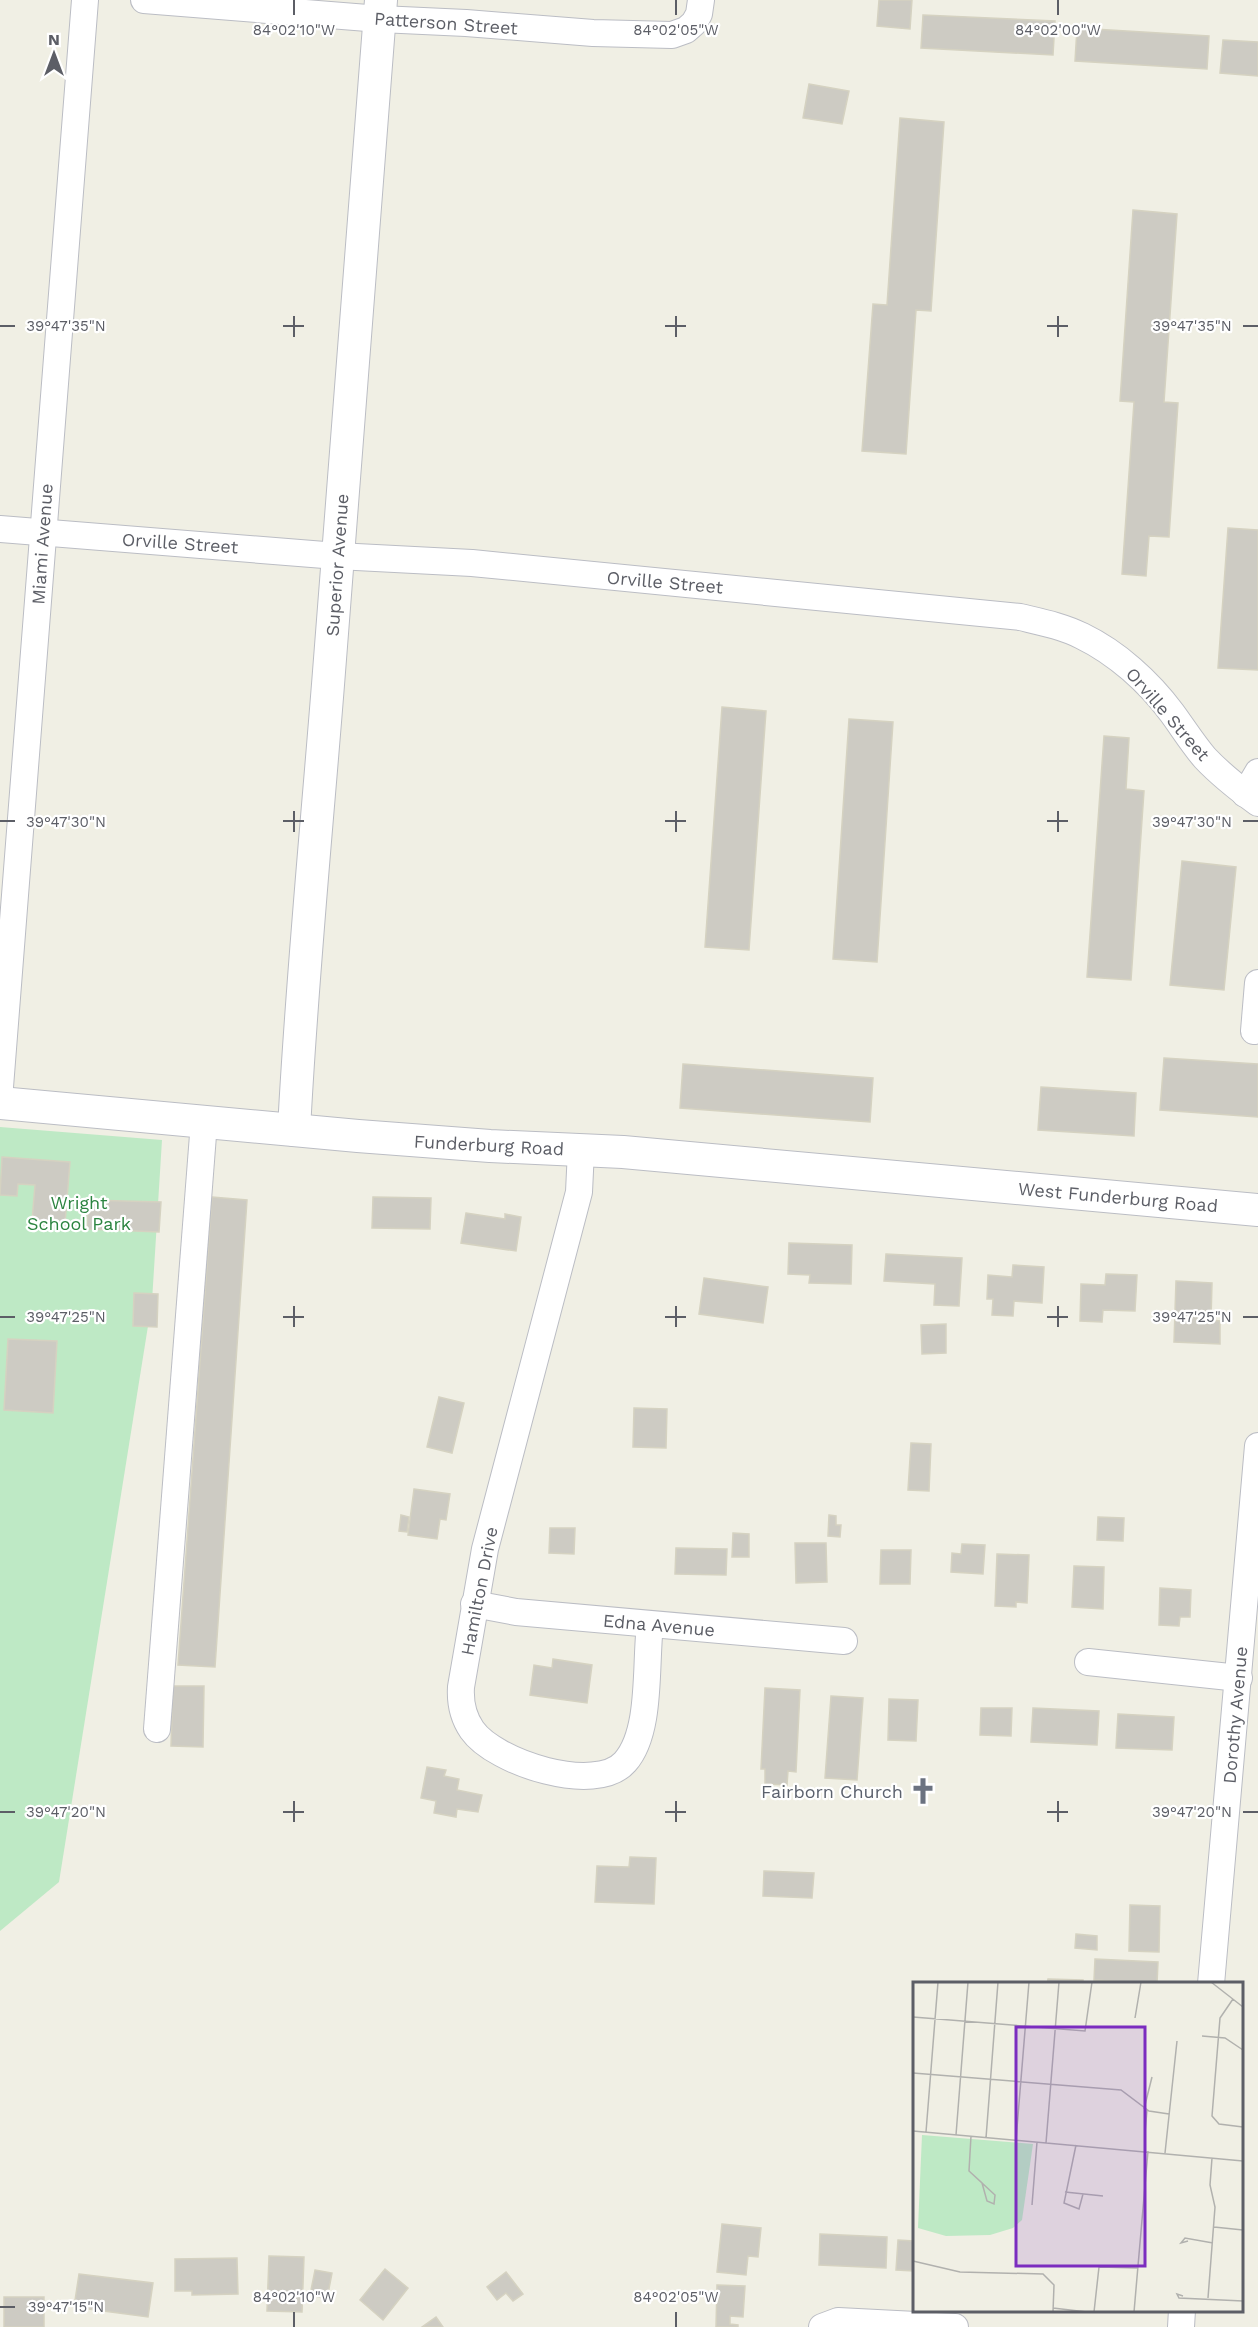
<svg xmlns="http://www.w3.org/2000/svg" width="1258" height="2327" font-family="'Work Sans',sans-serif">
<style>
.green{fill:#bee9c5}
.building{fill:#cdcbc3;stroke:#d5d2c1;stroke-width:1.5}
.lines{fill:none;stroke-linecap:round;stroke-linejoin:round}
.minor-casing{stroke:#bbbdc4;stroke-width:28}
.tertiary-casing{stroke:#bbbdc4;stroke-width:34}
.minor{stroke:#fff;stroke-width:26}
.tertiary{stroke:#fff;stroke-width:32}
.ticks{fill:none;stroke:#5c5e66;stroke-width:2}
.labels{text-anchor:middle;dominant-baseline:central;stroke-width:4.5;stroke-linejoin:round;paint-order:stroke}
.street-label{font-size:18px;fill:#5c5e66;stroke:#fff}
.park-label{font-size:18px;fill:#2c8440;stroke:#fff}
.worship-label{font-size:18px;fill:#5b616d;stroke:#fff;text-anchor:end}
.inset-road{fill:none;stroke:#b1b1ae;stroke-width:1.5}
.view{fill:#7b2cbf;fill-opacity:0.15;stroke:#7b2cbf;stroke-width:3}
.inset-edge{fill:none;stroke:#5c5e66;stroke-width:3}
.ticks-label{font-size:15px;text-anchor:middle;fill:#5c5e66;stroke:#fff;stroke-width:4.5;stroke-linejoin:round;paint-order:stroke}
</style>
<rect width="100%" height="100%" fill="#f0efe4"/>
<!-- green -->
<path class="green" d="M0,1127l162,13 -10,161 -93,581 -59,49z"/>
<!-- building -->
<g class="building">
<path d="M879,0h33l-2,29 -33,-3z"/>
<path d="M923,15l132,6 -2,34 -132,-7z"/>
<path d="M1077,28l132,8 -2,33 -132,-8z"/>
<path d="M1223,40l35,2v34l-38,-3z"/>
<path d="M809,84l40,7 -7,33 -39,-6z"/>
<path d="M900,118l44,4 -13,189 -15,-1 -10,144 -44,-3 11,-147 14,1z"/>
<path d="M1133,210l44,4 -13,188 14,1 -9,134 -20,-1 -3,40 -24,-2 12,-172 -14,-1z"/>
<path d="M1228,528l30,2v140l-40,-2z"/>
<path d="M722,707l44,4 -17,239 -44,-3z"/>
<path d="M849,719l44,3 -16,240 -44,-3z"/>
<path d="M1104,736l25,2 -3,51 18,2 -13,189 -44,-3z"/>
<path d="M1182,861l54,6 -12,123 -54,-5z"/>
<path d="M1164,1058l94,6v53l-98,-7z"/>
<path d="M683,1064l190,14 -3,44 -190,-14z"/>
<path d="M1041,1087l95,6 -2,43 -96,-6z"/>
<path d="M2,1157l68,5 -5,61 -33,-2 3,-36 -17,-1 -1,12 -17,-1z"/>
<path d="M212,1197l35,3 -32,467 -37,-2z"/>
<path d="M373,1197l58,1 -1,31 -58,-1z"/>
<path d="M88,1200l73,2 -2,30 -72,-3z"/>
<path d="M466,1213l39,6v-5l16,3 -5,34 -55,-8z"/>
<path d="M789,1243l63,2 -1,39 -42,-1 1,-8 -22,-1z"/>
<path d="M886,1254l76,4 -3,48 -25,-1 1,-21 -51,-3z"/>
<path d="M1013,1265l31,2 -2,36 -28,-2 -1,15 -21,-1 1,-16h-6l1,-24 24,2z"/>
<path d="M1106,1274l31,1 -2,36 -32,-1 -1,12 -22,-1 1,-37 24,1z"/>
<path d="M704,1278l64,9 -5,36 -64,-9z"/>
<path d="M1176,1281l36,2 -1,37 9,1v23l-46,-2z"/>
<path d="M134,1293l24,1 -1,33 -24,-1z"/>
<path d="M946,1324v29l-24,1 -1,-29z"/>
<path d="M8,1339l49,2 -4,72 -49,-3z"/>
<path d="M439,1397l25,6 -12,50 -25,-6z"/>
<path d="M634,1408l33,1 -1,39 -33,-1z"/>
<path d="M911,1443l20,1 -2,47 -21,-1z"/>
<path d="M414,1489l36,5 -4,26 -6,-1 -3,20 -29,-4z"/>
<path d="M401,1515l8,2 -2,15 -8,-1z"/>
<path d="M829,1515l7,1v9h5l-1,12 -12,-1z"/>
<path d="M1098,1517l26,1 -1,23 -26,-1z"/>
<path d="M550,1528h25l-1,26 -25,-1z"/>
<path d="M733,1533l16,1v23h-17z"/>
<path d="M795,1543h31l1,39 -31,1z"/>
<path d="M962,1544l23,1 -2,29 -32,-2 1,-19 9,1z"/>
<path d="M676,1548l51,1 -1,26 -51,-1z"/>
<path d="M881,1550h30l-1,34h-30z"/>
<path d="M997,1554l32,1 -2,48 -11,-1v5l-21,-1z"/>
<path d="M1074,1566l30,1 -1,42 -31,-2z"/>
<path d="M1160,1588l31,2 -1,27h-10l-1,9 -20,-1z"/>
<path d="M553,1659l39,6 -5,38 -57,-8 4,-30 18,3z"/>
<path d="M173,1686h31l-1,61 -32,-1z"/>
<path d="M765,1688l35,2 -4,82 -8,-1 -1,14 -22,-1v-15h-4z"/>
<path d="M831,1696l32,2 -6,82 -32,-2z"/>
<path d="M889,1699l29,1 -2,41 -28,-1z"/>
<path d="M981,1708h31l-1,28 -31,-1z"/>
<path d="M1033,1708l66,3 -2,34 -66,-3z"/>
<path d="M1118,1714l56,3 -2,33 -56,-2z"/>
<path d="M427,1767l19,3 -2,6 15,3 -2,11 25,5 -4,17 -21,-3 -1,8 -22,-4 2,-12 -15,-3z"/>
<path d="M630,1857l26,1 -2,46 -59,-2 2,-36 32,1z"/>
<path d="M764,1871l50,2 -2,25 -49,-2z"/>
<path d="M1130,1905l30,1 -1,46 -30,-1z"/>
<path d="M1076,1934l21,2v14l-22,-2z"/>
<path d="M1095,1959l63,3 -1,22h-33v-2l-30,-2z"/>
<path d="M1048,1979l35,1v4h-36z"/>
<path d="M722,2224l39,4 -3,29 -10,-1 -2,19 -29,-3z"/>
<path d="M820,2234l67,3 -1,31 -67,-3z"/>
<path d="M898,2240l16,1v30l-18,-1z"/>
<path d="M269,2256l35,1 -2,55 -35,-1z"/>
<path d="M237,2258l1,36 -46,1v-4h-17v-32z"/>
<path d="M385,2269l23,19 -25,32 -23,-20z"/>
<path d="M315,2270l17,3 -5,26 -17,-4z"/>
<path d="M506,2272l17,22 -10,7 -7,-8 -9,7 -10,-13z"/>
<path d="M79,2274l74,9 -5,34 -74,-10z"/>
<path d="M717,2285l28,1 -2,31 -13,-1v8l8,1v2h-22z"/>
<rect x="4" y="2297" width="40" height="30"/>
<path d="M436,2317l7,10h-21z"/>
</g>
<g class="lines">
<defs>
<g id="minor">
<path d="M144,0l236,19 86,4 127,10 79,2 14,-5 8,-7 5,-9 2,-14"/>
<path d="M0,529l337,27 135,7 548,54c21,5 42,9 62,19 35,17 67,46 90,77 11,15 21,31 33,45 16,17 34,31 53,45"/>
<path d="M1245,794l13,-22"/>
<path d="M1254,1031l4,-48"/>
<path d="M0,1087l85,-1087"/>
<path d="M581,1150l-2,42 -94,357 -24,138c-1,16 2,30 11,43 23,33 124,65 153,32 27,-30 20,-98 25,-137"/>
<path d="M474,1604l42,8 328,29"/>
<path d="M1088,1662l151,16"/>
<path d="M157,1729l47,-607"/>
<path d="M1211,1984l47,-538"/>
<path d="M822,2327l16,-6 117,6"/>
<path d="M1181,2327l1,-17"/>
</g>
<g id="tertiary">
<path d="M0,1103l358,33 132,10 133,6 635,58"/>
<path d="M294,1130c8,-157 24,-314 36,-471 17,-220 33,-440 51,-659"/>
</g>
</defs>
<!-- minor casing -->
<use href="#minor" class="minor-casing"/>
<!-- tertiary casing -->
<use href="#tertiary" class="tertiary-casing"/>
<!-- minor -->
<use href="#minor" class="minor"/>
<!-- tertiary -->
<use href="#tertiary" class="tertiary"/>
</g>
<!-- ticks -->
<path class="ticks" d="M294,0v15M676,0v15M1058,0v15M294,316v21M676,316v21M1058,316v21M0,326h15M283,326h21M665,326h21M1047,326h21M1243,326h15M294,811v21M676,811v21M1058,811v21M0,821h15M283,821h21M665,821h21M1047,821h21M1243,821h15M294,1306v21M676,1306v21M1058,1306v21M0,1317h15M283,1317h21M665,1317h21M1047,1317h21M1243,1317h15M294,1801v21M676,1801v21M1058,1801v21M0,1812h15M283,1812h21M665,1812h21M1047,1812h21M1243,1812h15M0,2307h15M294,2312v15M676,2312v15"/>
<!-- icons -->
<defs>
<symbol id="church-bare" viewBox="-9 -9 18 18"><path d="M-1.2-6h2.4v3.5h3.3v2.4h-3.3V6h-2.4V-.1h-3.3v-2.4h3.3Z" fill="#6b7280" stroke="#fff" stroke-width="2.5" paint-order="stroke"/></symbol>
</defs>
<g fill-rule="evenodd">
<use href="#church-bare" x="904" y="1772" width="38" height="38"/>
</g>
<g class="labels">
<!-- street labels -->
<g class="street-label">
<text transform="translate(446 23) rotate(4)">Patterson Street</text>
<text transform="translate(180 543) rotate(4)">Orville Street</text>
<text transform="translate(42 544) rotate(-86)">Miami Avenue</text>
<text transform="translate(337 565) rotate(-86)">Superior Avenue</text>
<text transform="translate(665 582) rotate(5)">Orville Street</text>
<text transform="translate(1168 714) rotate(49)">Orville Street</text>
<text transform="translate(489 1145) rotate(3)">Funderburg Road</text>
<text transform="translate(1118 1197) rotate(5)">West Funderburg Road</text>
<text transform="translate(479 1591) rotate(-79)">Hamilton Drive</text>
<text transform="translate(659 1625) rotate(5)">Edna Avenue</text>
<text transform="translate(1235 1715) rotate(-85)">Dorothy Avenue</text>
</g>
<!-- park labels -->
<g class="park-label">
<text x="79" y="1202">Wright<tspan x="79" dy="21">School Park</tspan></text>
</g>
<!-- worship labels -->
<g class="worship-label">
<text x="903" y="1791">Fairborn Church</text>
</g>
</g>
<!-- overview -->
<g transform="translate(913 1982)">
<rect width="330" height="330" fill="#f0efe4"/>
<path d="M9,153l111,9 -11,76 -9,8 -23,7 -44,1 -28,-8z" fill="#bee9c5"/>
<path class="inset-road" d="M298,0l32,25M320,17l-13,19 -8,98 7,8 24,3M0,35l172,14 7,-49M222,36l6,-36M289,54l23,2 18,12M0,91l208,17 28,21 20,3M231,127l8,-32M0,149l330,30M13,150l12,-150M232,151l2,-23M43,153l12,-153M58,154l-2,35 13,12 5,18 7,3 1,-9 -13,-12M73,156l12,-156M103,158l13,-158M133,161l13,-161M163,163l-12,58 15,6 4,-15M252,171l12,-112M152,210l38,4M119,223l5,-63M301,245l29,3M275,259l-7,2 4,-5 28,5M0,279l47,11 83,2 11,11 -1,27M270,314l-6,-2 2,4 64,3M295,316l7,-91 -5,-22 2,-27M140,326l34,4M8,330h19M181,330l5,-45 38,1M221,330l14,-161"/>
<path class="view" d="M103,45h129v239h-129z"/>
<rect width="330" height="330" class="inset-edge"/>
</g>
<g class="ticks-label">
<text x="294" y="35">84°02'10"W</text>
<text x="676" y="35">84°02'05"W</text>
<text x="1058" y="35">84°02'00"W</text>
<text x="66" y="331">39°47'35"N</text>
<text x="1192" y="331">39°47'35"N</text>
<text x="66" y="827">39°47'30"N</text>
<text x="1192" y="827">39°47'30"N</text>
<text x="66" y="1322">39°47'25"N</text>
<text x="1192" y="1322">39°47'25"N</text>
<text x="66" y="1817">39°47'20"N</text>
<text x="1192" y="1817">39°47'20"N</text>
<text x="294" y="2302">84°02'10"W</text>
<text x="676" y="2302">84°02'05"W</text>
<text x="66" y="2312">39°47'15"N</text>
</g>
<!-- north arrow -->
<g transform="translate(54 54)" stroke="#ffffff" stroke-width="4.5" paint-order="stroke">
<path d="M0-4.5L10 22L0 15L-10 22Z" fill="#5c5e66"/>
<text y="-9" font-size="16" font-weight="bold" text-anchor="middle" fill="#5c5e66">N</text>
</g>
</svg>
